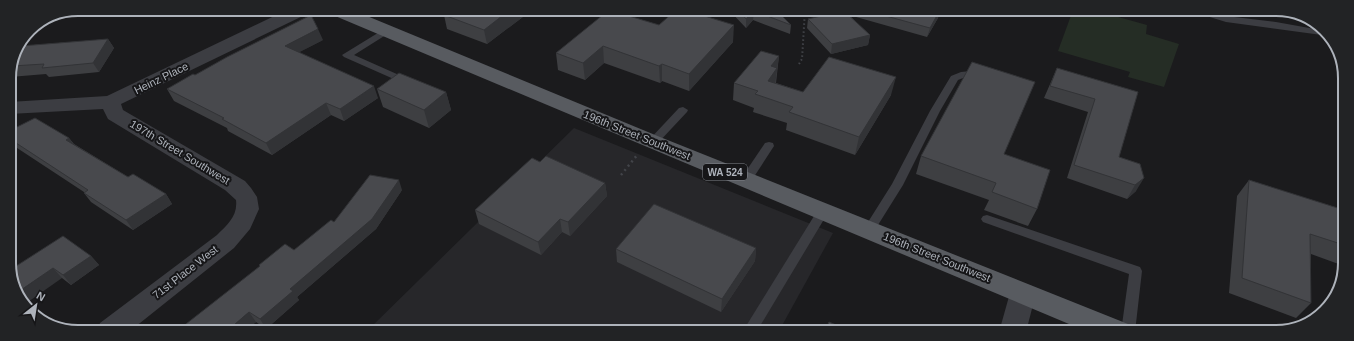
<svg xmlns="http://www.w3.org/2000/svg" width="1354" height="341" font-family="Arial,sans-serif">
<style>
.built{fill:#27272a}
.green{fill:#252d25}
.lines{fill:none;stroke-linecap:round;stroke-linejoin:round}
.path-far1{stroke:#424449;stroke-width:2;stroke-dasharray:1.5 2.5;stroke-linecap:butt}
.path{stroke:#424449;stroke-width:2.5;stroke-dasharray:2 3.5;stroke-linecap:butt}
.lane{fill:#3c3d42;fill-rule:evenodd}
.street{fill:#3c3d42;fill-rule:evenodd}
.primary{fill:#585b60;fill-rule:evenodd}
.wall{fill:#3e3f42}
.shaded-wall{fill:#323336}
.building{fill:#48494d;stroke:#323336}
.labels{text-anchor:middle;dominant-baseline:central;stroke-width:4;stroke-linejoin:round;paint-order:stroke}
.shield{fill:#161618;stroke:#80848a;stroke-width:1}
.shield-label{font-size:10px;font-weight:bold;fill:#aeb3bb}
.street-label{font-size:11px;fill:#aeb3bb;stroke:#161618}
.rim{fill:none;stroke:#aeb3bb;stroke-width:2}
</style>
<rect width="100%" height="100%" fill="#1b1b1d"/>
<!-- built -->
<path class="built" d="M574,128l259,105 -54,98h-412z"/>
<!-- green -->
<path class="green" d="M1073,10h20l54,15 -1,9 33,10 -15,43 -36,-10 2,-5 -72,-21z"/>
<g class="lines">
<!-- path-far1 -->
<path class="path-far1" d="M799,64l3,-5 3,-49"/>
<!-- path -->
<path class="path" d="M621,175l17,-21"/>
<!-- lane -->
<g class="lane">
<path d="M1187,10h15l24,6 50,6 50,9 3,5 -103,-14z"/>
<path d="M386,28l4,3 -1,2 -35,22 45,20 2,2 -5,3 -52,-23 -2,-2z"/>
<path d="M981,70l5,3 -2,2 -21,3 -5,2 -18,31 -37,74 -30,48 -4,1 -4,-1 -2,-3 29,-46 38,-73 21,-35 10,-4z"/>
<path d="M683,107l5,3 -1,2 -30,32h-8l-1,-2 1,-2 30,-32z"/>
<path d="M769,142l4,1 1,3 -24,37h-8l-2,-3 2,-3 23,-34z"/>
<path d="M823,207l4,1 2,3 -72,120h-14l76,-123z"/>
<path d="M987,215l153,52 2,4 -7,61h-14l8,-58 -146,-52 -2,-3 2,-3z"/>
</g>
<!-- street -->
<g class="street">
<path d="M289,9h22l-2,4 -188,91 2,6 122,71 6,7 6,9 2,12 -9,20 -16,19 -104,83h-33l3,-8 117,-88c10,-10 21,-19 19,-35l-11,-10 -117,-71 -5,-10 -94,5v-12l98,-6z"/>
<path d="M1023,283l9,3 4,7 -10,39h-27l11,-39 4,-7z"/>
</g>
<!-- primary -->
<path class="primary" d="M326,9h24l310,128 468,187 3,8h-43l-760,-319z"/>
</g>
<!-- wall -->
<g class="wall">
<path d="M532,10l-45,34 -40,-15 -3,-14z"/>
<path d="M580,10h56l-7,6 30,9 74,17 -44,49 -27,-10 -2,2 -56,-20 -19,17 -27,-10 -2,-17 45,-36z"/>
<path d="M729,10h47l15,15 -1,9 -37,-14 -7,8z"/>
<path d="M837,10h103l-2,8 -11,19 -78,-22 21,20 -2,10 -37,9 -24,-26 1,-9 26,-6z"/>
<path d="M108,39l6,9 -15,24 -50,5 -3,-3 -36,3 -1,1v-4l12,-28z"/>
<path d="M323,40l-24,12 79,46 -34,23 -13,-6 -59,40 -44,-24 -1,-3 -53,-27 -7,-12 28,-14z"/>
<path d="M779,56l-3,27 27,9 88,3 -36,60 -69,-25 1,-7 -34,-11 1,-4 -21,-8 1,-17z"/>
<path d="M1057,68l81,24 -19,65 21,7 -4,27 -9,8 -60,-21 21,-66 -44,-14z"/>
<path d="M377,89l69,3 5,18 -22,18 -46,-21z"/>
<path d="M9,131l60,7 5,6 54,33 38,17 6,10 -39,26 -42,-28 -7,-9v-1l-73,-48 -1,-2z"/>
<path d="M1004,154l33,55 -9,17 -44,-16 5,-10 -73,-26 5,-18z"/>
<path d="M540,162l65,21 2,13 -37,40 -8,-4 -21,23 -62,-31 -4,-14z"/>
<path d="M1249,180l95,30v56l-33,-12v49l-15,15 -67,-25 8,-97z"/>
<path d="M402,190l-26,39 -79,68 2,3 -33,29 -10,-7 -11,9 15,-65 -1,-1 35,-15 40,-28z"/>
<path d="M756,248l-1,13 -34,51 -104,-50 -1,-13z"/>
<path d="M91,256l8,9 -28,20 -9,-7 -52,-1z"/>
</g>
<!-- shaded-wall -->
<g class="shaded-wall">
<path d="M511,9l21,1 -45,34 -3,-14z"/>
<path d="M619,10h17l-16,13z"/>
<path d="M940,10l-2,8 -11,19 3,-9z"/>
<path d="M754,11l-1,9 -7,8v-9z"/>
<path d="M734,25l-1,17 -44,49v-17z"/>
<path d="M318,29l5,11 -33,17 -5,-11z"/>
<path d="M870,35l-2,10 -37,9 1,-10z"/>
<path d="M108,39l6,9 -15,24 -6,-9z"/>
<path d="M603,46l1,17 -19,17 -2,-17z"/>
<path d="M779,56l-4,29 -7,-4 3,-15z"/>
<path d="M662,64v17l-2,2 -1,-17z"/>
<path d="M896,77l-5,18 -36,60 4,-18z"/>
<path d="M374,86l4,12 -34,23 -4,-12z"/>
<path d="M446,92l5,18 -22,18 -5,-18z"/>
<path d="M326,103l5,12 -59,40 -6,-12z"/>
<path d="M69,138l7,10 -10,-8z"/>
<path d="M1144,178l-8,13 -9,8 8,-14z"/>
<path d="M399,180l3,10 -26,39 -79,68 2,3 -33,29 -6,-10z"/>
<path d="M605,183l2,13 -37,40 -2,-14z"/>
<path d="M166,194l6,10 -39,26 -7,-10z"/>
<path d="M560,219l2,13 -21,23 -3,-13z"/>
<path d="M756,248l-1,13 -34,51 1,-13z"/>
<path d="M91,256l8,9 -28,20 -8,-10z"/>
<path d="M53,268l9,10 -37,26 -7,-12z"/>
<path d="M249,312l7,10 -11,9h-18z"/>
</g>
<!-- building -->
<g class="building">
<path d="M452,9h59l-27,21 -40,-15z"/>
<path d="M609,10l50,15 17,-15h9l49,15 -45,49 -27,-10 -3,2 -56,-20 -20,17 -27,-10z"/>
<path d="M738,10h38l15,15 -37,-14 -8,8z"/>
<path d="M837,10h6l27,25 -38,9 -24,-25 26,-6z"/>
<path d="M864,10h76l-10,18z"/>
<path d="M311,15l7,14 -33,17 89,40 -34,23 -14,-6 -60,40 -44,-24 2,-1 -57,-29 26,-15 2,1 32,-18z"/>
<path d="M108,39l-15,24 -51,5 2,-4 -32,2 9,-20z"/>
<path d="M761,51l18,5 -8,10 6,2 -9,13 35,11 26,-35 67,20 -37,60 -70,-25 4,-5 -38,-13 3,-3 -24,-8z"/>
<path d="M972,62l63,20 -31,72 46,16 -13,39 -45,-17 4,-9 -75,-27z"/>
<path d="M1057,68l81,24 -19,65 21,7 4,14 -9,7 -61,-20 21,-66 -45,-13z"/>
<path d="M399,73l47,19 -22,18 -47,-21z"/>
<path d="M35,118l34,20 -3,2 62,37 5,-3 33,20 -40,26 -42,-27 4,-3 -78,-51 -1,-8z"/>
<path d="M546,156l59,27 -37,39 -8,-3 -22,23 -63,-32 57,-52 8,4z"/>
<path d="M370,175l29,5 -27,39 -82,70 3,2 -33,28 -11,-7 -22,19h-50l83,-65 -1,-1 26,-21 9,6 37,-30 3,2z"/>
<path d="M1249,180l95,30v35l-34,-11 1,69 -69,-25z"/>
<path d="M654,204l102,44 -34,51 -106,-50z"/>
<path d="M63,236l28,20 -28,19 -10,-7 -35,24 -8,-15v-7z"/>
<path d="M829,322l21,9h-25z"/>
</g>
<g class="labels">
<!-- shield labels -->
<rect class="shield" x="703" y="164" width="44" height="16" rx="3"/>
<g class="shield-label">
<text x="725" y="172">WA 524</text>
</g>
<!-- street labels -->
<g class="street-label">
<text transform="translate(161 78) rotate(-26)">Heinz Place</text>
<text transform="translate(637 135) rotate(22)">196th Street Southwest</text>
<text transform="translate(180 152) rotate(31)">197th Street Southwest</text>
<text transform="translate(937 257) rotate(22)">196th Street Southwest</text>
<text transform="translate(185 272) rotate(-38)">71st Place West</text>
</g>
</g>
<!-- crop -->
<path d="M0 0H1354V341H0ZM78 16H1276A62 62 0 0 1 1338 78V263A62 62 0 0 1 1276 325H78A62 62 0 0 1 16 263V78A62 62 0 0 1 78 16Z" fill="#222325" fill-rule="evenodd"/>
<path class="rim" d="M78 16H1276A62 62 0 0 1 1338 78V263A62 62 0 0 1 1276 325H78A62 62 0 0 1 16 263V78A62 62 0 0 1 78 16Z"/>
<!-- north arrow -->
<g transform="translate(36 305) rotate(30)" stroke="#161618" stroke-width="3" paint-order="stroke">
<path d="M0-3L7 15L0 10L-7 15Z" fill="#aeb3bb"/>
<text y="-6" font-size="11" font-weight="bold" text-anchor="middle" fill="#aeb3bb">N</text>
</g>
</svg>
